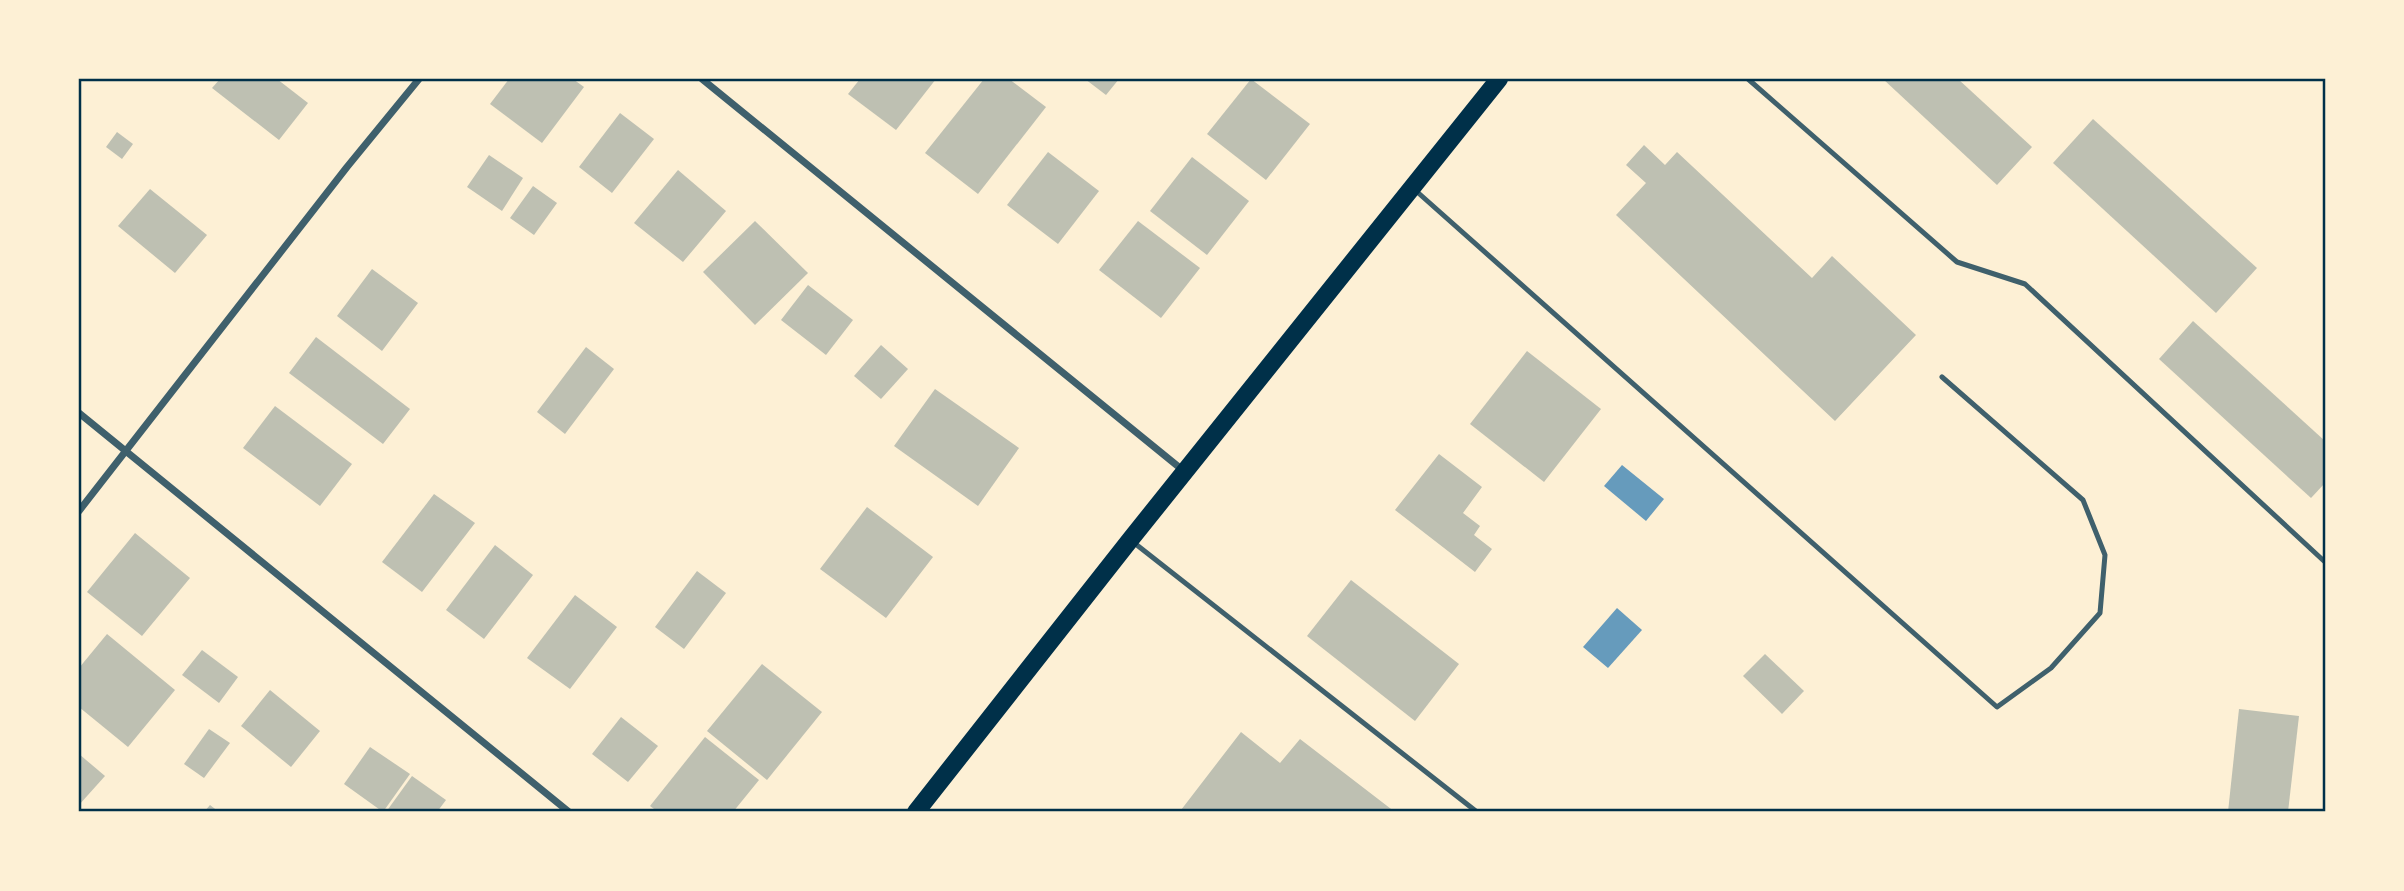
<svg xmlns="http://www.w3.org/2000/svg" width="2404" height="891" font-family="'Alegreya Sans',sans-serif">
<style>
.water{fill:#669bbc}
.building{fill:#bec0b2}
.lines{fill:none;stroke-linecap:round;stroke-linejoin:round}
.service{stroke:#3f606c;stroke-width:5}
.minor{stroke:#3f606c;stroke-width:7}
.primary{stroke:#003049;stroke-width:18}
.neatline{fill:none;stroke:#003049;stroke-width:2.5}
</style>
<rect width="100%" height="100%" fill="#fdf0d5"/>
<!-- water -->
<g class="water">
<path d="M1622,465l42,34 -18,22 -42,-35z"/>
<path d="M1617,608l25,22 -34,38 -25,-21z"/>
</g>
<!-- building -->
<g class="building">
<path d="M220,79h57l31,24 -29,37 -67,-52z"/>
<path d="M509,79h64l11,8 -42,56 -52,-39z"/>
<path d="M860,79h76l-40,51 -48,-36z"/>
<path d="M984,79h25l37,28 -68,87 -53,-41z"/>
<path d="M1085,79h34l-13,16z"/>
<path d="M1251,79l59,45 -44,56 -59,-46z"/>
<path d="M1883,79h75l74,68 -35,38z"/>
<path d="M620,113l34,26 -42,54 -33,-26z"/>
<path d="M2093,119l164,149 -41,45 -163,-150z"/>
<path d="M117,132l16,12 -11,15 -16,-12z"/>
<path d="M1644,145l21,20 12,-13 135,126 20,-22 84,79 -81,86 -219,-206 30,-32 -20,-18z"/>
<path d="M1048,152l51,39 -41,53 -51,-39z"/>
<path d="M489,155l34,23 -21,33 -35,-24z"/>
<path d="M1192,157l57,44 -42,54 -57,-44z"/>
<path d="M678,170l48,41 -43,51 -49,-39z"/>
<path d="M533,186l24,17 -23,32 -24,-17z"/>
<path d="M150,189l57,46 -32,38 -57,-47z"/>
<path d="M755,221l53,52 -53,52 -52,-53z"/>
<path d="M1138,221l62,47 -39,50 -62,-48z"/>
<path d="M372,269l46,34 -36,48 -45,-35z"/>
<path d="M808,285l45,35 -27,35 -45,-35z"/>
<path d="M2193,321l132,120v42l-14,15 -152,-139z"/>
<path d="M316,337l94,72 -27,35 -94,-71z"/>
<path d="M881,345l27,24 -27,30 -27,-23z"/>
<path d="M586,347l28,22 -49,65 -28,-22z"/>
<path d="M1527,351l74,58 -57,73 -74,-58z"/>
<path d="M935,389l84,59 -41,58 -84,-60z"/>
<path d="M275,406l77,58 -32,42 -77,-58z"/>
<path d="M1439,454l43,33 -19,26 17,13 -6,9 18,14 -17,23 -80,-62z"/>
<path d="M434,494l41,29 -53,69 -40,-30z"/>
<path d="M867,507l66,50 -47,61 -66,-49z"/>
<path d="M135,533l55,45 -48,58 -55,-44z"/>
<path d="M495,545l38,30 -49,64 -38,-29z"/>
<path d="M697,571l29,22 -42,56 -29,-22z"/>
<path d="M1351,580l108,84 -44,57 -108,-85z"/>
<path d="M575,595l42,32 -47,62 -43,-31z"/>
<path d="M107,634l68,56 -47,57 -49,-40v-39z"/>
<path d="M202,650l36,27 -19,26 -37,-28z"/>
<path d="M1765,654l39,37 -22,23 -39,-38z"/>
<path d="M762,664l60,48 -55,68 -60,-49z"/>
<path d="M270,690l50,41 -29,36 -50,-41z"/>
<path d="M2239,709l60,7 -11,96h-60z"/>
<path d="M621,717l37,29 -30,36 -36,-28z"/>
<path d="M209,729l21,14 -26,35 -20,-14z"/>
<path d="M1241,732l39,31 20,-24 95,73h-211l-3,-2z"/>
<path d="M705,737l54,43 -26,32h-75l-8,-6z"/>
<path d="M370,747l40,27 -27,38 -39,-28z"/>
<path d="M79,754l26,22 -26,29z"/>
<path d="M412,776l34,24 -9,12h-51z"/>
<path d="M210,805l9,7h-15z"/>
</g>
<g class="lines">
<!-- service -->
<g class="service">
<path d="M1748,79l209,183 68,22 300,278"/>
<path d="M1415,190l582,517 54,-39 49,-55 5,-58 -22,-55 -141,-123"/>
<path d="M1133,542l344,270"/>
</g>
<!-- minor -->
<g class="minor">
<path d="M702,79l483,393"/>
<path d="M79,413l490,399"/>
<path d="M79,511l268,-344 72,-88"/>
</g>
<!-- primary -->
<path class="primary" d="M916,812l214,-272 369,-461"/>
</g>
<!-- border -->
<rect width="2404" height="891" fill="none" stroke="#fdf0d5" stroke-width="161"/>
<rect x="80" y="80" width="2244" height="730" class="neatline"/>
</svg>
